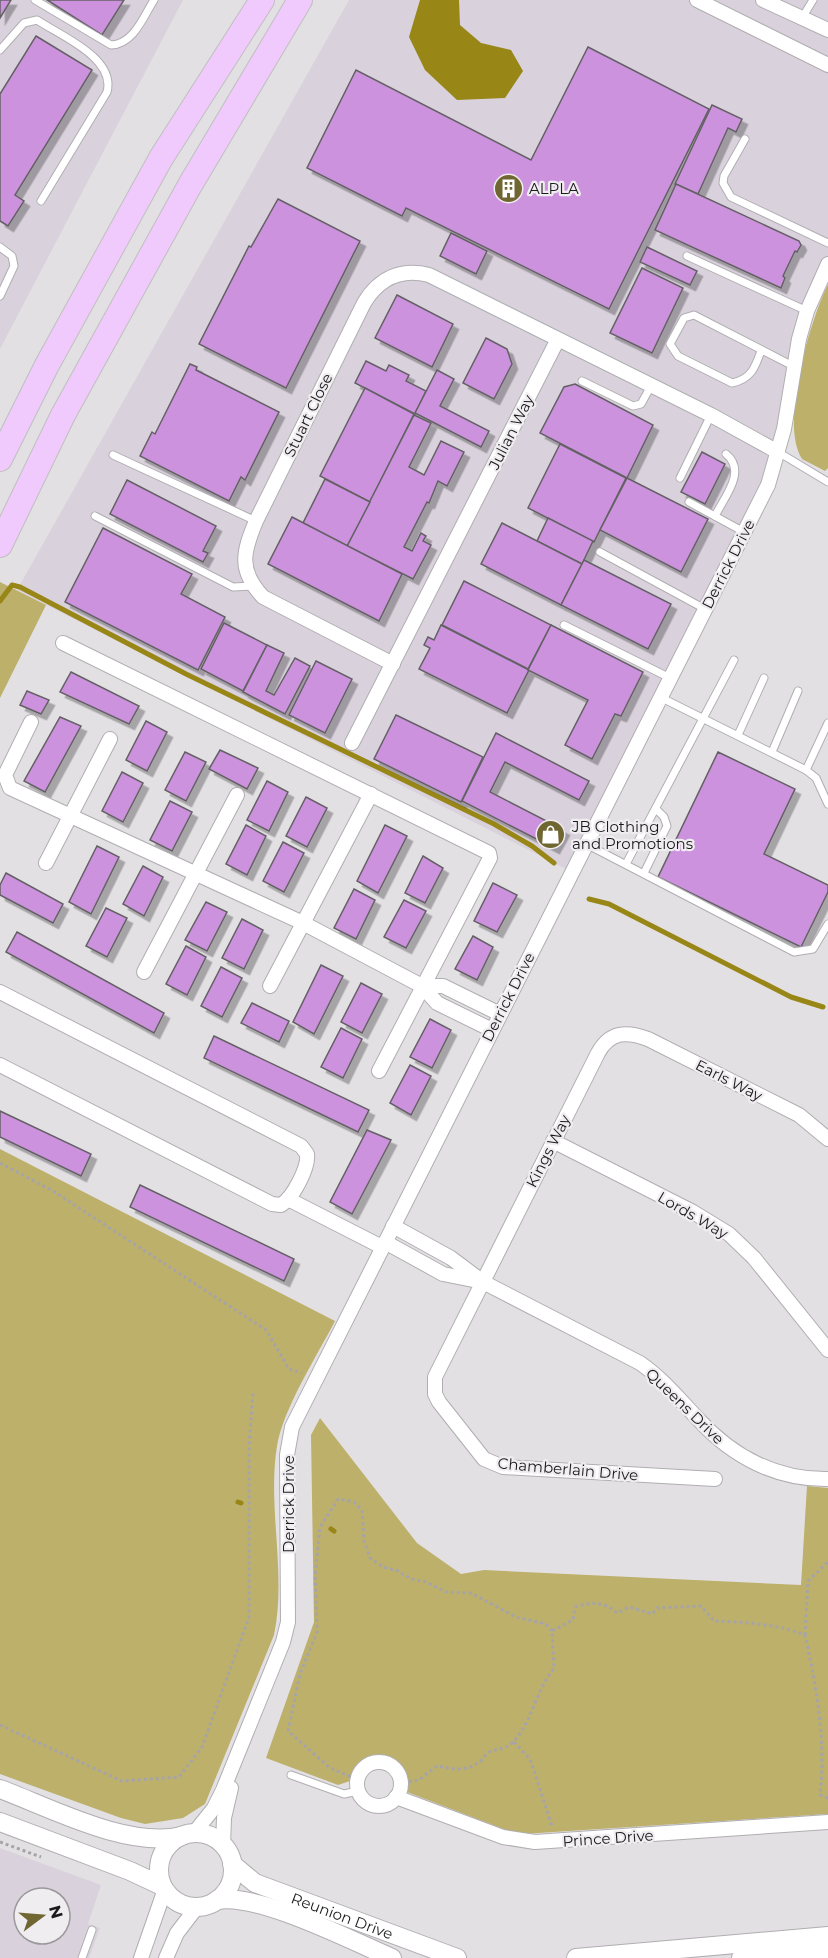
<svg xmlns="http://www.w3.org/2000/svg" width="828" height="1958" font-family="Montserrat,sans-serif">
<style>
.built{fill:#d9d1db;fill-rule:evenodd}
.green{fill:#bdb06b}
.water{fill:#988617}
.lines{fill:none;stroke-linecap:round;stroke-linejoin:round}
.stream{stroke:#988617;stroke-width:5}
.building{fill:#cc92dd;stroke:#646165;stroke-width:1.5;filter:url(#shadow)}
.service-casing{stroke:#b1aeb2;stroke-width:9}
.minor-casing{stroke:#b1aeb2;stroke-width:16}
.tertiary-casing{stroke:#b1aeb2;stroke-width:20}
.trunk-casing{stroke:#bfbfbf;stroke-width:26}
.path{stroke:#a7a4a7;stroke-width:3;stroke-dasharray:3 3;stroke-linecap:butt}
.service{stroke:#fff;stroke-width:7}
.minor{stroke:#fff;stroke-width:14}
.tertiary{stroke:#fff;stroke-width:18}
.trunk{stroke:#f0cafc;stroke-width:24}
.labels{text-anchor:middle;dominant-baseline:central;stroke-width:4.5;stroke-linejoin:round;paint-order:stroke}
.poi-label{font-size:15px;fill:#1b191b;stroke:#f0edf1;text-anchor:start}
.street-label{font-size:15px;fill:#1b191b;stroke:#f0edf1}
</style>
<defs>
<filter id="shadow"><feDropShadow dx="5.5" dy="5.5" stdDeviation="0" flood-color="#0004"/></filter>
</defs>
<rect width="100%" height="100%" fill="#e3e0e4"/>
<!-- built -->
<g class="built">
<path d="M0,0h183l-183,349z"/>
<path d="M349,0h479v266l-21,45 -40,173 -197,387 -553,-281z"/>
<path d="M0,1848l101,37 -13,39 12,4 -11,30h-89zM24,1898h36v36h-36z"/>
</g>
<!-- green -->
<g class="green">
<path d="M828,284v184l-3,3 -23,-12c-23,-36 8,-138 26,-175z"/>
<path d="M0,582l46,23 -46,93z"/>
<path d="M0,1149l335,172c-18,35 -52,88 -58,125 -10,62 10,127 -3,189l-69,169 -22,14 -38,6 -24,-6 -121,-44z"/>
<path d="M320,1418l97,125 44,31 23,-4 317,15 6,-99 21,2v326l-305,20 -17,-4 -99,-38 -4,-21 -17,-13 -21,4 -15,19 -12,4 -72,-27 48,-136 -3,-187z"/>
</g>
<!-- water -->
<path class="water" d="M420,0h39l1,25 21,18 30,7 12,21 -18,27 -48,2 -32,-30 -16,-33z"/>
<g class="lines">
<!-- stream -->
<g class="stream">
<path d="M0,601l12,-16 8,2 166,87 308,150 38,22 22,17"/>
<path d="M589,899l20,5 182,93 32,10"/>
<path d="M238,1502l3,1"/>
<path d="M331,1529l3,2"/>
</g>
</g>
<!-- building -->
<g class="building">
<path d="M0,0h11l-11,18z"/>
<path d="M47,0h77l-22,35z"/>
<path d="M36,36l56,34 -77,125 9,6 -16,25 -8,-5v-127z"/>
<path d="M588,47l121,62 -100,200 -203,-101 -4,8 -95,-48 49,-98 175,90z"/>
<path d="M712,105l30,14 -6,13 -8,-4 -30,66 -23,-10z"/>
<path d="M676,184l123,57 2,4 -4,7 -2,-1 -12,25 2,2 -4,10 -126,-58z"/>
<path d="M278,199l82,42 -74,147 -87,-44 50,-98 2,1z"/>
<path d="M451,233l36,18 -11,23 -36,-18z"/>
<path d="M647,247l50,24 -7,14 -50,-23z"/>
<path d="M642,268l41,20 -31,65 -42,-20z"/>
<path d="M397,295l56,29 -21,43 -57,-29z"/>
<path d="M486,338l21,11 5,15 -18,35 -31,-16z"/>
<path d="M366,361l20,10 3,-6 20,10 -3,6 20,10 -11,23 -60,-31z"/>
<path d="M190,364l7,3 -1,3 83,42 -34,68 -4,-3 -12,24 -89,-45 12,-24 3,2z"/>
<path d="M437,370l17,9 -14,27 49,25 -8,16 -66,-34z"/>
<path d="M575,384l78,41 -26,53 -87,-45 24,-46z"/>
<path d="M365,388l49,26 -44,88 -50,-26z"/>
<path d="M414,415l17,8 -22,44 15,8 17,-34 23,11 -17,34 -9,-5 -9,22 -2,-1 -23,45 8,4 9,-18 5,3 -3,5 8,4 -18,34 -66,-33z"/>
<path d="M560,444l66,34 -32,64 -66,-34z"/>
<path d="M702,452l23,12 -20,40 -24,-12z"/>
<path d="M627,478l81,41 -27,53 -81,-42z"/>
<path d="M325,479l45,23 -23,44 -44,-23z"/>
<path d="M127,480l89,46 -13,25 5,2 -5,9 -93,-48z"/>
<path d="M292,517l110,57 -23,47 -111,-57z"/>
<path d="M548,518l45,23 -11,23 -45,-23z"/>
<path d="M502,523l80,41 -21,41 -80,-41z"/>
<path d="M103,528l89,46 -11,20 44,23 -27,53 -133,-68z"/>
<path d="M584,560l87,44 -23,45 -87,-44z"/>
<path d="M464,581l87,44 -23,44 -86,-44z"/>
<path d="M224,623l43,22 -24,46 -42,-22z"/>
<path d="M441,625l88,45 -22,43 -88,-44 11,-21 -6,-3 4,-8 6,3z"/>
<path d="M551,625l92,47 -22,44 -6,-2 -23,45 -27,-14 23,-45 -60,-30z"/>
<path d="M267,645l17,8 -18,38 8,4 21,-37 15,8 -25,48 -42,-22z"/>
<path d="M316,661l36,18 -27,54 -36,-18z"/>
<path d="M71,672l68,34 -10,18 -69,-32z"/>
<path d="M27,691l22,9 -8,14 -21,-9z"/>
<path d="M396,715l87,42 -22,45 -87,-43z"/>
<path d="M60,717l21,9 -36,66 -21,-11z"/>
<path d="M146,721l21,11 -20,39 -21,-11z"/>
<path d="M496,733l93,48 -10,19 -74,-38 -15,30 74,38 -10,18 -92,-47z"/>
<path d="M220,750l38,18 -11,21 -38,-20z"/>
<path d="M185,752l21,10 -20,39 -21,-11z"/>
<path d="M718,752l77,37 -31,65 64,31v7l-27,55 -143,-70z"/>
<path d="M122,772l21,11 -20,39 -21,-11z"/>
<path d="M267,781l21,11 -19,39 -22,-11z"/>
<path d="M306,797l21,11 -20,39 -21,-11z"/>
<path d="M170,801l22,11 -20,39 -22,-11z"/>
<path d="M246,825l20,11 -19,39 -21,-11z"/>
<path d="M385,825l22,11 -29,57 -21,-12z"/>
<path d="M283,842l21,11 -20,39 -21,-11z"/>
<path d="M97,846l22,11 -28,57 -22,-12z"/>
<path d="M423,856l20,12 -18,35 -20,-10z"/>
<path d="M143,866l20,11 -19,39 -21,-12z"/>
<path d="M6,873l57,31 -10,19 -53,-28v-10z"/>
<path d="M493,883l24,12 -20,37 -23,-11z"/>
<path d="M354,889l21,11 -19,39 -22,-11z"/>
<path d="M404,900l22,11 -20,37 -22,-11z"/>
<path d="M206,902l21,10 -20,39 -22,-11z"/>
<path d="M106,908l21,10 -20,39 -21,-11z"/>
<path d="M242,919l21,11 -19,39 -22,-11z"/>
<path d="M17,932l147,81 -10,20 -148,-81z"/>
<path d="M473,936l20,11 -16,33 -22,-11z"/>
<path d="M186,946l20,11 -19,38 -21,-11z"/>
<path d="M321,965l22,11 -29,58 -21,-12z"/>
<path d="M221,967l21,11 -20,39 -21,-11z"/>
<path d="M361,983l21,11 -20,39 -21,-11z"/>
<path d="M252,1003l37,18 -10,21 -38,-19z"/>
<path d="M430,1019l21,11 -19,38 -22,-11z"/>
<path d="M341,1028l21,11 -19,39 -22,-11z"/>
<path d="M214,1036l155,74 -11,22 -154,-74z"/>
<path d="M410,1065l21,11 -20,39 -21,-12z"/>
<path d="M0,1111l91,43 -10,22 -81,-39z"/>
<path d="M367,1130l24,10 -39,74 -22,-12z"/>
<path d="M140,1185l154,74 -10,22 -154,-74z"/>
</g>
<g class="lines">
<defs>
<g id="service">
<path d="M35,0l76,45c23,-1 32,-28 43,-45"/>
<path d="M802,18l11,-18"/>
<path d="M0,50l24,-27 13,-3c24,16 79,38 70,72l-66,109"/>
<path d="M745,139l-21,37 -1,7 8,14 97,46"/>
<path d="M0,247l12,9 2,10 -14,30"/>
<path d="M687,256l120,55"/>
<path d="M761,351c-6,17 -10,28 -29,32l-54,-27 -8,-12 14,-26 10,-3 99,51"/>
<path d="M582,381l51,25 8,-2 10,-18"/>
<path d="M778,452l50,30"/>
<path d="M113,455l143,66"/>
<path d="M680,478l31,-63"/>
<path d="M689,502l55,30"/>
<path d="M95,516l138,71 20,-1"/>
<path d="M715,516c10,-20 32,-45 11,-62"/>
<path d="M600,552l105,57"/>
<path d="M564,625l106,53"/>
<path d="M660,697l146,73 10,8 12,26"/>
<path d="M738,735l26,-57"/>
<path d="M772,752l26,-61"/>
<path d="M806,770l22,-47"/>
<path d="M586,844l208,108 19,-3 15,-25"/>
<path d="M626,864l108,-204"/>
<path d="M644,873l23,-47 -3,-9 -7,-7"/>
<path d="M291,1775l53,19 14,-3"/>
<path d="M82,1958l10,-28"/>
</g>
<g id="minor">
<path d="M697,0l131,65"/>
<path d="M763,0l65,30"/>
<path d="M63,643l426,210 1,5 -111,213"/>
<path d="M393,664l-130,-67c-25,-27 -20,-45 -7,-76l108,-218c15,-25 37,-35 65,-28l282,140 67,37"/>
<path d="M31,722l-26,53 5,13 293,135 119,63 15,17 55,27"/>
<path d="M352,743l205,-402"/>
<path d="M46,863l64,-124"/>
<path d="M144,972l93,-177"/>
<path d="M270,986l101,-192"/>
<path d="M422,986h21l57,28"/>
<path d="M0,992l301,154 6,8c2,13 -14,44 -26,51l-9,-1 -272,-139"/>
<path d="M553,1141l140,71 36,22 25,24 74,92"/>
<path d="M288,1199l94,48"/>
<path d="M393,1226l58,32 32,24 157,81c23,16 39,36 59,57 34,37 78,60 129,59"/>
<path d="M385,1242l58,32 35,7"/>
<path d="M715,1479l-212,-12 -19,-8 -45,-57 -4,-8v-17l163,-324c12,-22 29,-22 50,-14l151,76 29,24"/>
<circle cx="379" cy="1784" r="22"/>
<path d="M396,1797l107,40 32,5 293,-20"/>
<path d="M194,1833l20,-25 9,-18 60,-148 5,-20 -1,-167 5,-28 476,-942 16,-56 15,-90 8,-28 21,-47"/>
<path d="M223,1845l1,-27 7,-30"/>
<path d="M141,1958l24,-69"/>
<path d="M166,1958l11,-25 20,-26"/>
</g>
<g id="tertiary">
<path d="M0,1789c51,19 128,60 182,47"/>
<path d="M0,1822l130,49 32,15"/>
<circle cx="196" cy="1870" r="37"/>
<path id="s1" d="M232,1864l23,19 202,75"/>
<path d="M217,1900c42,-7 133,40 175,58"/>
<path d="M576,1958l252,-22"/>
<path d="M741,1958l53,-7h34"/>
</g>
<g id="trunk">
<path d="M0,459l47,-94 114,-207 101,-158"/>
<path d="M0,545l63,-130 127,-230 110,-185"/>
</g>
</defs>
<!-- service casing -->
<use href="#service" class="service-casing"/>
<!-- minor casing -->
<use href="#minor" class="minor-casing"/>
<!-- tertiary casing -->
<use href="#tertiary" class="tertiary-casing"/>
<!-- trunk casing -->
<use href="#trunk" class="trunk-casing"/>
<!-- path -->
<g class="path">
<path d="M0,1163l53,28 213,139 23,39 13,4"/>
<path d="M805,1635l3,-54 20,-19"/>
<path d="M0,1725l122,56 57,-4 23,-30 47,-130v-170l4,-56"/>
<path d="M514,1742l16,17 22,67"/>
<path d="M356,1779l-26,-11 -42,-37 12,-57 17,-42 -2,-56 5,-49 18,-28 16,3 8,8 2,30 6,18 13,9 15,4 13,8 15,3 20,10 25,1 45,24 30,7 6,7"/>
<path d="M403,1783l16,-3 18,-14c15,3 27,6 41,-3 4,-2 6,-7 10,-10 8,-5 17,-3 25,-11 19,-19 23,-53 41,-73l-2,-38 21,-11 2,-13c17,-5 29,-6 42,6l12,-6 23,7 5,-6 44,-2 13,15c29,1 63,3 91,14 12,54 21,105 15,160l8,3"/>
<path d="M0,1842l41,15"/>
</g>
<!-- service -->
<use href="#service" class="service"/>
<!-- minor -->
<use href="#minor" class="minor"/>
<!-- tertiary -->
<use href="#tertiary" class="tertiary"/>
<!-- trunk -->
<use href="#trunk" class="trunk"/>
</g>
<!-- icons -->
<defs>
<symbol id="building-disc" viewBox="-11 -11 22 22"><circle r="9.5" fill="#6f6632" stroke="#f0edf1"/><path d="M-4-6H4V6H1V3H-1V6H-4ZM-2.5-4.3h1.7v1.8h-1.7ZM.8-4.3h1.7v1.8H.8ZM-2.5-1h1.7V.8h-1.7ZM.8-1h1.7V.8H.8Z" fill="#fff"/></symbol>
<symbol id="shop-disc" viewBox="-11 -11 22 22"><circle r="9.5" fill="#6f6632" stroke="#f0edf1"/><path d="M-5-2.5h2.3a2.7 3.5 0 0 1 5.4 0H5L5.5 6h-11ZM-1.5-2.5h3a1.5 2.3 0 0 0-3 0Z" fill="#fff"/></symbol>
</defs>
<g fill-rule="evenodd">
<use href="#building-disc" x="492" y="172" width="33" height="33"/>
<use href="#shop-disc" x="534" y="818" width="33" height="33"/>
</g>
<g class="labels">
<!-- poi labels -->
<g class="poi-label">
<text x="529" y="188">ALPLA</text>
<text x="572" y="826">JB Clothing<tspan x="572" dy="17">and Promotions</tspan></text>
</g>
<!-- street labels -->
<g class="street-label">
<text transform="translate(308 415) rotate(-64)">Stuart Close</text>
<text transform="translate(511 432) rotate(-63)">Julian Way</text>
<text transform="translate(728 564) rotate(-63)">Derrick Drive</text>
<text transform="translate(508 997) rotate(-63)">Derrick Drive</text>
<text transform="translate(729 1080) rotate(27)">Earls Way</text>
<text transform="translate(548 1151) rotate(-63)">Kings Way</text>
<text transform="translate(693 1215) rotate(30)">Lords Way</text>
<text transform="translate(685 1406) rotate(44)">Queens Drive</text>
<text transform="translate(568 1469) rotate(5)">Chamberlain Drive</text>
<text transform="translate(288 1504) rotate(-90)">Derrick Drive</text>
<text transform="translate(608 1838) rotate(-4)">Prince Drive</text>
<text stroke="none"><textPath href="#s1" startOffset="123">Reunion Drive</textPath></text>
</g>
</g>
<!-- north arrow -->
<g transform="translate(42 1916) rotate(74)"><circle r="28" fill="#f0edf1" stroke="#9b989b" stroke-width="1.5"/>
<path d="M0-4.5L10 22L0 15L-10 22Z" fill="#6f6632"/>
<text y="-9" font-size="16" font-weight="bold" text-anchor="middle" fill="#1b191b">N</text>
</g>
</svg>
